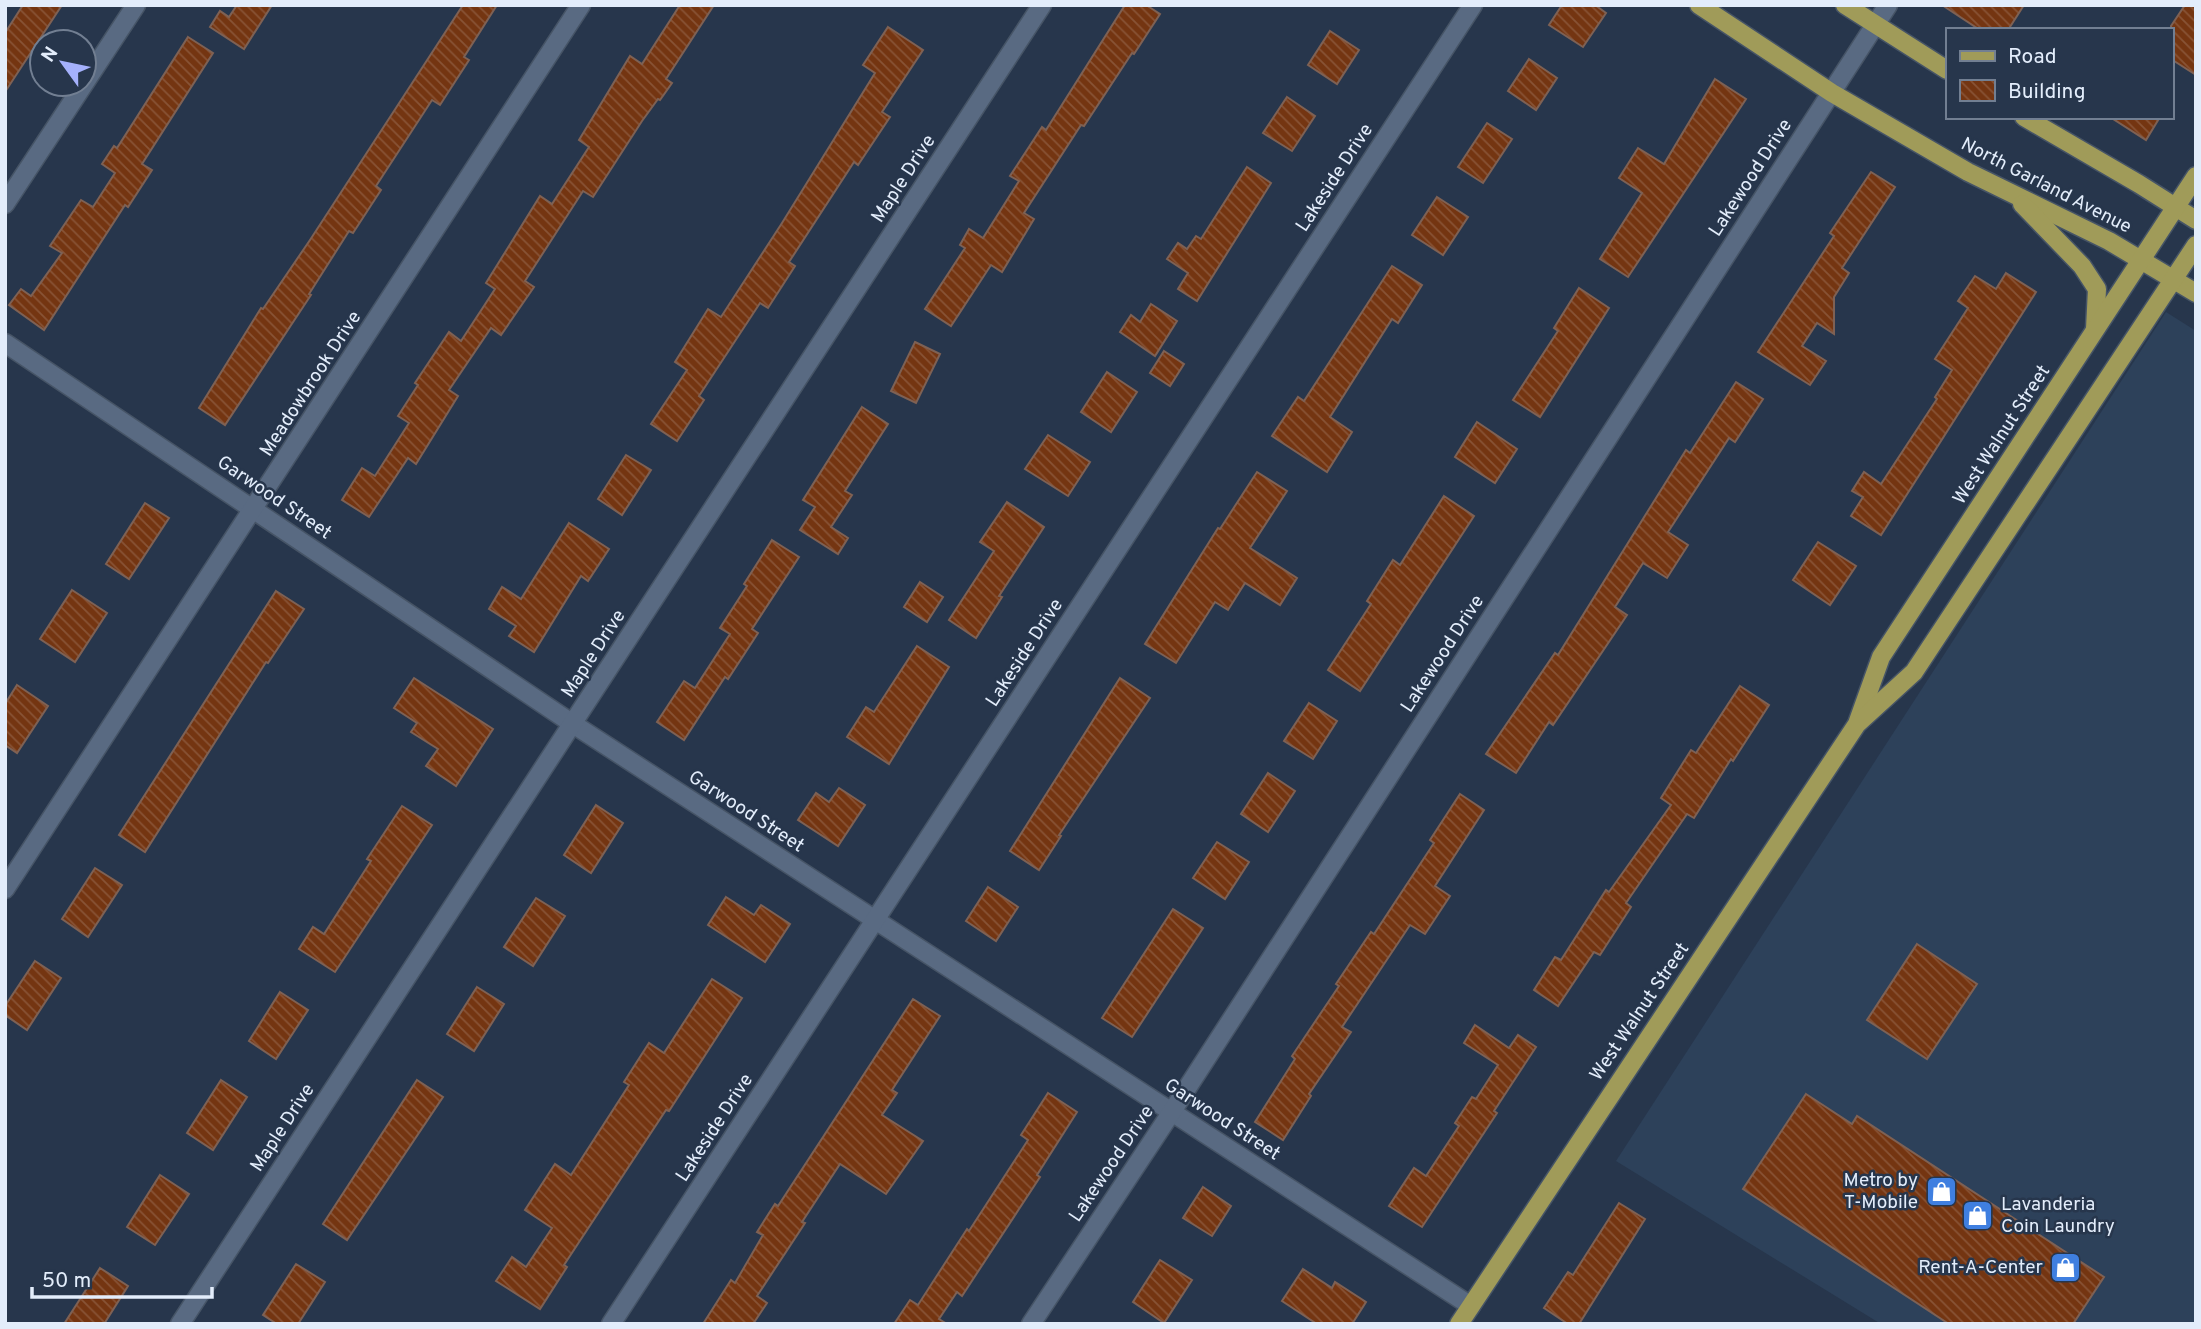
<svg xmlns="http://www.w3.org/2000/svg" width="2201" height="1329" font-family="Overpass,sans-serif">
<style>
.built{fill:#2d415a}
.building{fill:url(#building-back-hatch);stroke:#7e6154;stroke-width:2}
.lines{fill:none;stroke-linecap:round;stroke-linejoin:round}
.minor-casing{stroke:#465466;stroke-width:21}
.major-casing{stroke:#465466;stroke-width:21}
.minor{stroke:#596a82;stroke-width:18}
.major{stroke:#a09b59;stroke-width:18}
.labels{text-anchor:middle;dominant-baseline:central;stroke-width:5;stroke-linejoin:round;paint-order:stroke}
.street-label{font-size:19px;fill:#e3edfb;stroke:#27364c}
.poi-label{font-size:19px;fill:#e3edfb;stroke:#27364c;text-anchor:end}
</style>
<defs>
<pattern id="building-back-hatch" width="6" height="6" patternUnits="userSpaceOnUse" patternTransform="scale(1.75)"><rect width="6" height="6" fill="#743511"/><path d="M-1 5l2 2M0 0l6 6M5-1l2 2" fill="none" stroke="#885335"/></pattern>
</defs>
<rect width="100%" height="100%" fill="#27364c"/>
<!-- built -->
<path class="built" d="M2166,312l30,19v993h-315l-265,-163z"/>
<!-- building -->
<g class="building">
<path d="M23,5h39l-57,87v-59z"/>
<path d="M237,5h35l-28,44 -34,-22 10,-16 9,6z"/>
<path d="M463,5h34l-33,52 5,3 -29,45 -8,-5 -56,86 5,4 -28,43 -4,-2 -40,63 2,1 -86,130 -26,-17 62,-100 2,1 47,-69z"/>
<path d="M680,5h34l-48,74 6,4 -12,17 -2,-1 -16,22 -49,76 -10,-6 -58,90 9,6 -33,48 -10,-7 -42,62 9,6 -42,68 -8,-6 -39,59 -27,-17 20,-32 13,8 34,-53 -11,-7 20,-31 -3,-2 34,-51 12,9 34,-52 -9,-6 54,-87 12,8 37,-57 -10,-7 51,-84 12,8z"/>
<path d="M1125,5h21l14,9 -26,40 -2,-1 -48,73 -3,-1 -57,88 10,6 -32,53 -11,-7 -40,61 -26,-17 40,-61 -5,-3 9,-16 14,9 36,-57 -9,-5 32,-49 4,3z"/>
<path d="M1562,5h33l11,8 -23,34 -34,-22z"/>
<path d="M1942,5h82l-16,25h-28z"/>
<path d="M2185,5h11v70l-25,-16v-33z"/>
<path d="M888,27l35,23 -41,62 8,5 -32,48 -4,-3 -65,100 6,4 -27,42 -8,-5 -61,93 5,4 -27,41 -26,-17 36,-54 -12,-8 33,-53 13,8 61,-94 93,-150 -12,-8z"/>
<path d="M1330,31l29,19 -22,34 -29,-19z"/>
<path d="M188,37l25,16 -71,111 10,6 -24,37 -3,-2 -81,125 -35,-25 12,-16 10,7 31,-43 -12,-7 31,-46 12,7 22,-34 -13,-9 12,-18 3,2z"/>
<path d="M1529,59l28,19 -21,32 -28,-19z"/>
<path d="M1715,79l31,20 -118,178 -28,-18 42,-66 -23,-15 19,-30 26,16z"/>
<path d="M1287,97l28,19 -23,35 -29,-18z"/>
<path d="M2110,117h50l-14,23z"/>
<path d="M1487,123l25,16 -29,44 -25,-16z"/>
<path d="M1247,167l24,16 -74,118 -19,-12 10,-16 -21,-14 11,-16 9,6 9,-13 5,3z"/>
<path d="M1871,172l24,15 -53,81 7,5 -15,24v37l-17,-11 -15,23 24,15 -16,24 -52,-33 76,-116 -4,-3z"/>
<path d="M1437,197l31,20 -25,38 -31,-20z"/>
<path d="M1392,266l30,19 -24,38 -6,-4 -62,98 22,15 -25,40 -55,-36 26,-39 6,4z"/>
<path d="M2006,273l30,19 -155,243 -30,-19 12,-19 -11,-6 12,-19 17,12 56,-85 -2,-2 17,-27 -17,-11 33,-51 -10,-7 17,-25 21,13z"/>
<path d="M1579,288l30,20 -69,109 -27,-17 45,-69 -4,-3z"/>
<path d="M1151,304l26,17 -22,35 -35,-24 11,-17 9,7z"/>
<path d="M915,342l25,12 -24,49 -25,-12z"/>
<path d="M1164,351l20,13 -14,22 -20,-13z"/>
<path d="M1107,372l30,20 -26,40 -30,-20z"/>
<path d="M1736,382l27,17 -28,43 -6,-4 -61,94 20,13 -21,33 -24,-15 -28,44 12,8 -74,110 -4,-3 -33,51 -30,-19 69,-101 3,2 128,-205 4,3z"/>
<path d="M862,407l26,17 -43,67 7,4 -21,32 17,11 -10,16 -38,-24 15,-23 -12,-7z"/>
<path d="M1477,422l40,27 -22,34 -40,-26z"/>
<path d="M1048,435l42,27 -22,34 -43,-27z"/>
<path d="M626,455l25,15 -29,45 -24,-16z"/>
<path d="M1257,472l30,19 -37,57 47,30 -17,27 -35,-22 -17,27 -13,-8 -39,61 -31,-19 73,-116 2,1z"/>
<path d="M1444,496l30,20 -114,175 -32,-21 43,-66 -4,-3 26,-41 7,5z"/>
<path d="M1007,502l37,25 -45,69 3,1 -26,41 -27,-18 45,-69 -14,-9z"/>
<path d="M145,503l24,15 -40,61 -23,-15z"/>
<path d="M569,523l40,26 -21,32 -7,-5 -47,76 -25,-16 7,-10 -27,-17 13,-22 19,12z"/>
<path d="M772,540l27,17 -47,72 6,4 -30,46 -3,-2 -41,63 -27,-18 27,-41 11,7 35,-54 -10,-6 27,-42 -3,-2z"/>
<path d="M1818,542l38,24 -26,39 -37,-25z"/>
<path d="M920,582l23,15 -16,25 -23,-15z"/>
<path d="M72,590l35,23 -32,49 -35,-23z"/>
<path d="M276,591l28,18 -36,54 -2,-1 -121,190 -26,-17z"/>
<path d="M917,646l32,21 -60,97 -42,-27 19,-30 8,5z"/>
<path d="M414,678l79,51 -37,57 -30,-20 12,-17 -27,-17 6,-9 -23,-15z"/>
<path d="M1120,678l30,20 -91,137 2,1 -22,34 -29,-19z"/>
<path d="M17,685l31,21 -31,47 -12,-8v-41z"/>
<path d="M1740,686l29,19 -36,56 -2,-2 -37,59 -7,-4 -61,89 5,4 -31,48 -6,-3 -36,54 -24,-16 21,-33 6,3 45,-70 3,2 62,-87 -10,-7 30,-48 5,3z"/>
<path d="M1309,703l28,18 -24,38 -29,-18z"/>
<path d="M1268,773l27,18 -27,41 -27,-18z"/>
<path d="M839,788l26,17 -27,41 -40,-26 18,-27 13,9z"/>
<path d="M1460,794l24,16 -49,76 15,10 -25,38 -15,-9 -68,102 9,5 -42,62 2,2 -28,44 -28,-18 40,-63 -3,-3 47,-70 -3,-2 35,-52 3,2 60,-91 -4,-3z"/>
<path d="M596,805l27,18 -32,50 -27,-18z"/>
<path d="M402,806l30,19 -97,147 -36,-23 14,-22 11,7 47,-73 -4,-2z"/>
<path d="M1217,842l32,20 -24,37 -32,-21z"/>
<path d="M95,868l27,17 -34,52 -26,-18z"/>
<path d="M988,887l30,20 -22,34 -30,-20z"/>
<path d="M726,897l28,18 7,-10 29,19 -25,38 -57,-37z"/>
<path d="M536,898l29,18 -32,50 -29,-19z"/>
<path d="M1173,909l30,19 -71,109 -30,-19z"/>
<path d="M1917,944l60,40 -50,75 -60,-39z"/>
<path d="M35,961l26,17 -34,52 -22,-15v-9z"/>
<path d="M712,979l30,19 -73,113 -3,-1 -102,155 3,2 -27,42 -44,-28 16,-24 14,10 26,-39 -27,-18 30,-46 16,11 58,-90 -5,-3 25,-39 15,10z"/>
<path d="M477,987l27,17 -30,47 -27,-17z"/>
<path d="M280,992l28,18 -32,49 -27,-18z"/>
<path d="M913,999l27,17 -48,74 5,3 -15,22 41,26 -37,53 -46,-30 -38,58 3,1 -48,73 10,7 -14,21h-50l28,-44 4,3 28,-48 -6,-3 18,-28 3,2z"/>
<path d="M1475,1025l34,23 9,-13 18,12 -42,64 3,2 -75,114 -33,-21 25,-38 12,8 33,-50 -4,-3 17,-26 4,2 22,-34 -34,-22z"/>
<path d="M221,1080l26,17 -34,53 -26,-17z"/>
<path d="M417,1080l26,17 -96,143 -24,-16z"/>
<path d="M1048,1093l29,19 -40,63 3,2 -78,119 -5,-4 -18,27 8,5h-53l16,-24 8,5 49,-76 2,2 59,-91 -7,-5z"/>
<path d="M1806,1094l46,30 5,-8 247,161 -31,47h-124l-206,-135z"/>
<path d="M160,1175l29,19 -34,51 -28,-18z"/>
<path d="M1203,1187l28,19 -19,30 -29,-18z"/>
<path d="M1619,1203l26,16 -66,105h-11l-24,-16 24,-36 5,3z"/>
<path d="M1160,1260l32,20 -28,43 -31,-21z"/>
<path d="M296,1264l29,18 -27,42h-21l-14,-9z"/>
<path d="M100,1268l28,18 -24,38h-40z"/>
<path d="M1303,1269l29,19 3,-6 31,20 -14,22h-35l-35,-23z"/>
</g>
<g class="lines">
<defs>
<g id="minor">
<path d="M5,204l131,-199"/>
<path d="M5,343l568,381 898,582"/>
<path d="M5,889l576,-884"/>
<path d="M180,1324l862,-1319"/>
<path d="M611,1324l862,-1319"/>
<path d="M1031,1324l140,-211 717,-1108"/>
</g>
<g id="major">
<path d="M1699,5l133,88 136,79 141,69 87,52"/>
<path d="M1845,5l102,65"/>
<path d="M2024,117l115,67 57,36"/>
<path d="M2022,204l60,62 15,23 -2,40"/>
<path d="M1858,721l23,-64 315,-481"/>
<path d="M1459,1324l398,-600 57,-52 282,-427"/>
</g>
</defs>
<!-- minor casing -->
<use href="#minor" class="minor-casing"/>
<!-- major casing -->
<use href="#major" class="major-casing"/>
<!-- minor -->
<use href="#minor" class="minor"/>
<!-- major -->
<use href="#major" class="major"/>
</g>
<!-- icons -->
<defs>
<symbol id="shop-square" viewBox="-11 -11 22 22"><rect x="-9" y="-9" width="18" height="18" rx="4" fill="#3f7fe0" stroke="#27364c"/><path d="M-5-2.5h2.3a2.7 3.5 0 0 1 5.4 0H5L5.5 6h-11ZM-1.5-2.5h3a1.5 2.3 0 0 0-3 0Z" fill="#fff"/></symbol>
</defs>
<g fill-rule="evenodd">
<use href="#shop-square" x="1924" y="1174" width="35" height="35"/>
<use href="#shop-square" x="1960" y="1198" width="35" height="35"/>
<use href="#shop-square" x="2048" y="1250" width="35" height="35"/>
</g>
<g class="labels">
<!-- street labels -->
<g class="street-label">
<text transform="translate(1335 178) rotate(-57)">Lakeside Drive</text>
<text transform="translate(1751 178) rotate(-57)">Lakewood Drive</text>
<text transform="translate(904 179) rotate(-57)">Maple Drive</text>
<text transform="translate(2046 186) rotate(27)">North Garland Avenue</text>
<text transform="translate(311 384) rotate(-57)">Meadowbrook Drive</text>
<text transform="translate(2002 435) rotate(-57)">West Walnut Street</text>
<text transform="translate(274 498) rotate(34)">Garwood Street</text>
<text transform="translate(1025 653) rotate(-57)">Lakeside Drive</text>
<text transform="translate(594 654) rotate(-57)">Maple Drive</text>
<text transform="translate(1443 654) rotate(-57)">Lakewood Drive</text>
<text transform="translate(746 812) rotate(33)">Garwood Street</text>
<text transform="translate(1640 1012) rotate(-56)">West Walnut Street</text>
<text transform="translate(1222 1120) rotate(33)">Garwood Street</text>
<text transform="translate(283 1128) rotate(-57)">Maple Drive</text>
<text transform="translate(715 1128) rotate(-57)">Lakeside Drive</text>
<text transform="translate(1112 1164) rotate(-56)">Lakewood Drive</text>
</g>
<!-- poi labels -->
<g class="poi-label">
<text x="1918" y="1181">Metro by<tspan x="1918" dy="22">T-Mobile</tspan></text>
<text x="2001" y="1205" text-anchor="start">Lavanderia<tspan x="2001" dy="22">Coin Laundry</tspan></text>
<text x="2043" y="1268">Rent-A-Center</text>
</g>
</g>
<!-- border -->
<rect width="2201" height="1329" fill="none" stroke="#e3edfb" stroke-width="14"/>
<!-- legend -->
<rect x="1946" y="28" width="228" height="91" fill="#27364c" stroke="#727f92" stroke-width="2"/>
<rect x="1960" y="51" width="35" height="10" fill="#a09b59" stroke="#727f92" stroke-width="2"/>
<text x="2008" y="63" font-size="21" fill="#e3edfb">Road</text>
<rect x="1960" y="80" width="35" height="21" fill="url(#building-back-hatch)" stroke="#727f92" stroke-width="2"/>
<text x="2008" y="98" font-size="21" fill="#e3edfb">Building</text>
<!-- north arrow -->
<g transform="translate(63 63) rotate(303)"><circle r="33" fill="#27364c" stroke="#727f92" stroke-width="2"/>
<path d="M0-5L12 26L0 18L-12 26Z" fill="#a5b1fc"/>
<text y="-10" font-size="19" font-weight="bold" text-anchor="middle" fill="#e3edfb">N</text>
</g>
<!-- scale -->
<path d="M32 1287v10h180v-10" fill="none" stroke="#e3edfb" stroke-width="3.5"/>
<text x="42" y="1287" font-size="21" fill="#e3edfb" stroke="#27364c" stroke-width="5" paint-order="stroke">50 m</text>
</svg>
